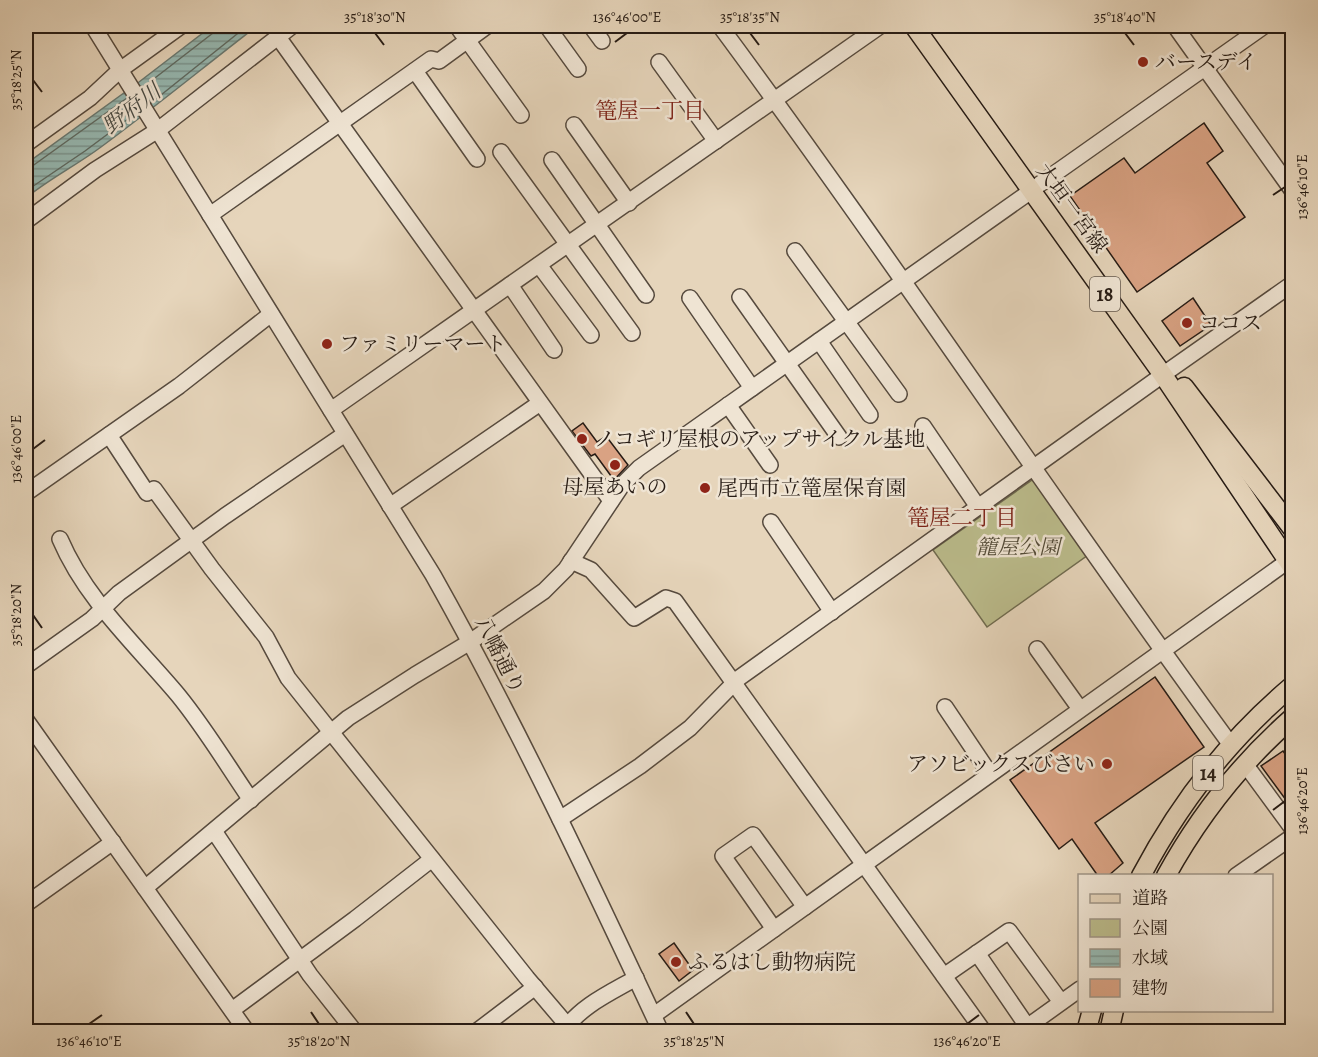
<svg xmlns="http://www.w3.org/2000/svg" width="1318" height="1057" font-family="Alegreya,'Noto Serif JP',serif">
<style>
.green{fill:#bbbc8c;stroke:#706c50;stroke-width:1.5}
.water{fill:url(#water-rules);stroke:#697972;stroke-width:1.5}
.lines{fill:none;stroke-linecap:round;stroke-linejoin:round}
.shore{stroke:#5e6a62;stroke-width:1.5}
.building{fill:#d9a283;stroke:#261b14;stroke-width:1.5}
.minor-casing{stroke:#564a3e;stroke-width:18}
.major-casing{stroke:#261b14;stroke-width:21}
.minor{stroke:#efe4d3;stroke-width:15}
.major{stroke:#e6d5bb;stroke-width:18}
.ticks{fill:none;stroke:#261b14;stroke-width:2}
.poi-dot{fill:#8f2418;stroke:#efe4d3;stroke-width:2}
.labels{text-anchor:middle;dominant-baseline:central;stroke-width:5;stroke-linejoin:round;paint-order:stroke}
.shield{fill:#efe4d3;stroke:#62574d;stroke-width:1.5}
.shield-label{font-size:20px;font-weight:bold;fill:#261b14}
.poi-label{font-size:21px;fill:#261b14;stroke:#efe4d3;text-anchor:start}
.street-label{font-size:21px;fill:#261b14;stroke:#efe4d3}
.park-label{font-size:21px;font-style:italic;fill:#534b38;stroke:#efe4d3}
.water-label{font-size:22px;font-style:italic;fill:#484a43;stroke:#efe4d3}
.neighbourhood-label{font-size:22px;fill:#7a1f14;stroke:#efe4d3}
.neatline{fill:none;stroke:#261b14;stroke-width:2}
.ticks-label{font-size:15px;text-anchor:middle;fill:#261b14}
</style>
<defs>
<pattern id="water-rules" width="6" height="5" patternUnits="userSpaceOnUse" patternTransform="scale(1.5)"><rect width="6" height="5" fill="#96b8b1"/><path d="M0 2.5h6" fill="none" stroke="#7a958f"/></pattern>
</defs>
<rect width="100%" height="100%" fill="#e6d5bb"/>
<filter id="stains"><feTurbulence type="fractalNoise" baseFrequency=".00333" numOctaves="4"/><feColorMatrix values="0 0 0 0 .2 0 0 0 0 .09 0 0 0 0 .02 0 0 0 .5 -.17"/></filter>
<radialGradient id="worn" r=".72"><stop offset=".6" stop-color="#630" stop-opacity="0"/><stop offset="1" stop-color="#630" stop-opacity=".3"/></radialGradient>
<!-- green -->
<path class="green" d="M1035,478l53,77 -101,72 -54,-77z"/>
<!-- water -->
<path class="water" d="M212,26h45c-52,40 -103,82 -156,121 -24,18 -52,32 -75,51v-34l113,-82z"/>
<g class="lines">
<!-- shore -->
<g class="shore">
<path d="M142,88l71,-55 2,-7"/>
<path d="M151,103l96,-77"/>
<path d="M26,168l5,-1 96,-69"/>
<path d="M26,191l59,-40 51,-38"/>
</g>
</g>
<!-- building -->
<g class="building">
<path d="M1204,123l19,28 -16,12 38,54 -108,75 -67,-96 54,-38 11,15z"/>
<path d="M1193,298l18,27 -31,21 -18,-25z"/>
<path d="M583,423l14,19 9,-6 22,29 -14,15 -19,-26 -4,2 -19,-25z"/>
<path d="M1155,677l49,70 -109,76 28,40 -15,13h-10l-26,-37 -13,10 -49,-69z"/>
<path d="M1283,751l10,14v30l-7,5 -25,-34z"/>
<path d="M674,943l19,27 -14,11 -20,-27z"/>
</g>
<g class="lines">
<defs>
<g id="minor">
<path d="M93,26l340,549c83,148 156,303 228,457"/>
<path d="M457,26l64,89"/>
<path d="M547,26l31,43"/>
<path d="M591,26l11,15"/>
<path d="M720,26c175,236 337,482 511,719"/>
<path d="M1175,26l117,164"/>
<path d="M278,37l333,464"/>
<path d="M659,62l57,79"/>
<path d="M415,71l62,88"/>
<path d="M574,125l55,78"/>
<path d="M26,144l64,-46 30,-28 61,-44"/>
<path d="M501,152l131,181"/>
<path d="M552,160l94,135"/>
<path d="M1040,184l224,-158"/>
<path d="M210,215l221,-156 8,2 48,-35"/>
<path d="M26,221l69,-51 63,-40 134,-104"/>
<path d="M795,251l104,143"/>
<path d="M539,265l52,70"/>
<path d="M510,285l44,65"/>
<path d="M740,297l99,140"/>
<path d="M690,298l62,90"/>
<path d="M819,341l51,74"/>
<path d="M728,405l42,60"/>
<path d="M331,410l549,-384"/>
<path d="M923,426l55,81"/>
<path d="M109,435l38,58 7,-4 58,80 54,68 22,41 239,300 40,47"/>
<path d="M26,493l153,-107 92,-72"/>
<path d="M390,506l150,-103"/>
<path d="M771,522l61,90"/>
<path d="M60,539c26,61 76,106 118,156 27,33 49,70 73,105"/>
<path d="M571,561l20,9 43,48 32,-20 9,3 309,431"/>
<path d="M1037,649l43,60"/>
<path d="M26,666l66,-47 27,-26 106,-77 120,-82"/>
<path d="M945,707l45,67"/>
<path d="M26,720l221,312"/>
<path d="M1245,764l47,64"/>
<path d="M560,819l80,-53 50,-38 49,-50 432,-309 121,-85"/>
<path d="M214,831l96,144 45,57"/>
<path d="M1236,876l56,-39"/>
<path d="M145,888l203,-170 67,-43 55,-33 74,-51 22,-22 56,-84 17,-17 392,-277"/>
<path d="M26,904l87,-62"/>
<path d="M774,929l-51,-73 30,-21 52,72"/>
<path d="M977,953l50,73"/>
<path d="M944,976l65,-45 52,71"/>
<path d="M232,1010l123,-91 77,-60"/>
<path d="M654,1015l634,-454"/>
<path d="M476,1032l59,-45"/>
<path d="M563,1032c17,-26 47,-39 73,-54"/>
<path d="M1020,1032l60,-43"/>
</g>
<g id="major">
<path d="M914,26l249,349 129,192"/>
<path d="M1184,387l108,141"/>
<path d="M1141,876c38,-72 89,-138 151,-190"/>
<path d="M1166,876c33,-60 76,-114 126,-158"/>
<path d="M1086,1032l6,-22"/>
<path d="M1109,1032l5,-22"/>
</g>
</defs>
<!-- minor casing -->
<use href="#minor" class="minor-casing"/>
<!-- major casing -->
<use href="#major" class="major-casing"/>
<!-- minor -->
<use href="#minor" class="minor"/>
<!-- major -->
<use href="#major" class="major"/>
</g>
<!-- ticks -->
<path class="ticks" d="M375,33l9,12M750,33l9,12M1125,33l9,12M615,42l12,-9M33,80l9,12M1273,195l12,-8M33,449l12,-9M33,615l9,13M1273,810l12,-9M311,1012l8,12M686,1012l8,12M89,1024l13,-9M967,1024l12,-9"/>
<!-- markers -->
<g class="poi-dot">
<circle cx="1143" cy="62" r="6"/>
<circle cx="1187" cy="323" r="6"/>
<circle cx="327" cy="344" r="6"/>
<circle cx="582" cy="439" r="6"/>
<circle cx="615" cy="465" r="6"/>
<circle cx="705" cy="488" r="6"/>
<circle cx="1107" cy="764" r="6"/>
<circle cx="676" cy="962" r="6"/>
</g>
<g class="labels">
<!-- shield labels -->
<g class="shield">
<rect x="1090" y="277" width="30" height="34" rx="4.5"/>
<rect x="1193" y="756" width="30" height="34" rx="4.5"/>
</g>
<g class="shield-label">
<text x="1105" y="294">18</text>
<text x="1208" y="773">14</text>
</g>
<!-- poi labels -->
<g class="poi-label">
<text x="1155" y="62">バースデイ</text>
<text x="1199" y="323">ココス</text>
<text x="339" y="344">ファミリーマート</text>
<text x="594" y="439">ノコギリ屋根のアップサイクル基地</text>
<text x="615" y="487" text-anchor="middle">母屋あいの</text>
<text x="717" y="488">尾西市立篭屋保育園</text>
<text x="1095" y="764" text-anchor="end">アソビックスびさい</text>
<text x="688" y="962">ふるはし動物病院</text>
</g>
<!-- street labels -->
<g class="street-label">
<text transform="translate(1072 208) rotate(54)">大垣一宮線</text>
<text transform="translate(500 655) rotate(63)">八幡通り</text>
</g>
<!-- park labels -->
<g class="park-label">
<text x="1018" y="547">籠屋公園</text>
</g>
<!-- water labels -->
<g class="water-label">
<text transform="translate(132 109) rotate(-38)">野府川</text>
</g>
<!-- neighbourhood labels -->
<g class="neighbourhood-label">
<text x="650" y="111">篭屋一丁目</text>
<text x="962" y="518">篭屋二丁目</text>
</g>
</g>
<!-- margin -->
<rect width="1318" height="1057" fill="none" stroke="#e6d5bb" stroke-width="66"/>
<!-- legend -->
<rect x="1078" y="874" width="195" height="138" fill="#efe4d3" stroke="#9f9487" stroke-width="1.5"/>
<rect x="1090" y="894" width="30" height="9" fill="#e6d5bb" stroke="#9f9487" stroke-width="1.5"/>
<text x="1132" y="904" font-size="18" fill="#261b14">道路</text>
<rect x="1090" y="919" width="30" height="18" fill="#bbbc8c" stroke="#9f9487" stroke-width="1.5"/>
<text x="1132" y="934" font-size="18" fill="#261b14">公園</text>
<rect x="1090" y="949" width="30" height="18" fill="url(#water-rules)" stroke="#9f9487" stroke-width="1.5"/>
<text x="1132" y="964" font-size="18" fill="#261b14">水域</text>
<rect x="1090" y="979" width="30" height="18" fill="#d9a283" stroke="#9f9487" stroke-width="1.5"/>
<text x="1132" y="994" font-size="18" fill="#261b14">建物</text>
<rect x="33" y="33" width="1252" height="991" class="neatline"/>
<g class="ticks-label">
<text x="375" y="22">35°18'30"N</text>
<text x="627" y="22">136°46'00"E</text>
<text x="750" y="22">35°18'35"N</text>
<text x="1125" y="22">35°18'40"N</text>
<text transform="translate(16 80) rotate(-90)" y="5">35°18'25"N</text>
<text transform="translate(1302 187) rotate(-90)" y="5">136°46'10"E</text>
<text transform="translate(16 449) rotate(-90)" y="5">136°46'00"E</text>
<text transform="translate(16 615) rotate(-90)" y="5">35°18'20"N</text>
<text transform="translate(1302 801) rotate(-90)" y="5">136°46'20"E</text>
<text x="89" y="1046">136°46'10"E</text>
<text x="319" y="1046">35°18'20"N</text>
<text x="694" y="1046">35°18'25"N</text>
<text x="967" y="1046">136°46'20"E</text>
</g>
<rect width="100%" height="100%" filter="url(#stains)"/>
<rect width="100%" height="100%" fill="url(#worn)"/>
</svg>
